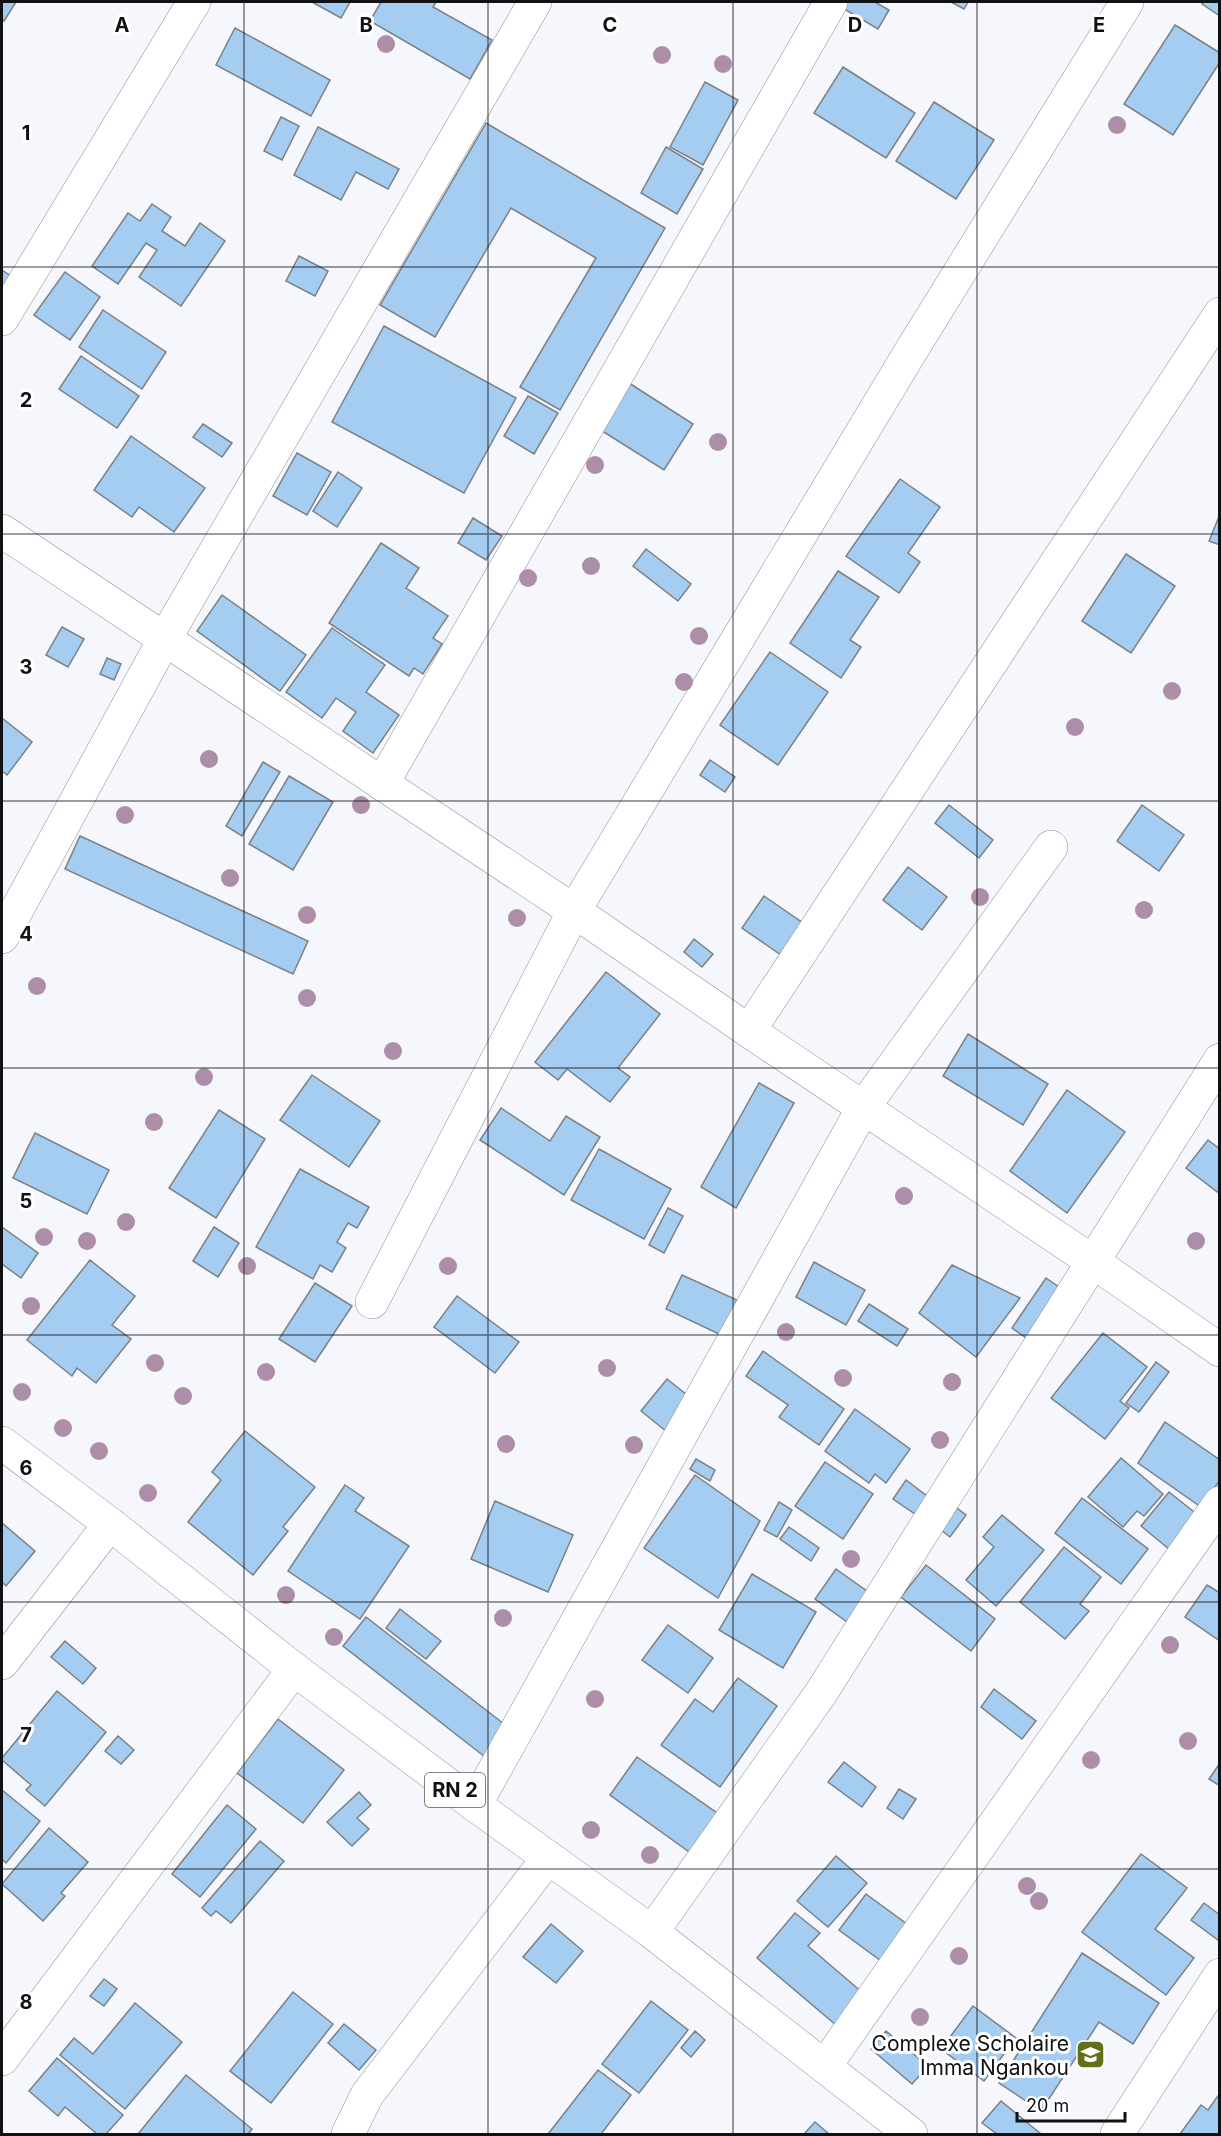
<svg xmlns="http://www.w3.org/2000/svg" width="1221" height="2136" font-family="Inter,sans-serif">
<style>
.building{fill:#a4cdf1;stroke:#7b8085;stroke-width:1.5}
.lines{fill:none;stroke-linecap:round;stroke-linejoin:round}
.minor-casing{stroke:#8e9096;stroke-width:34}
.trunk-casing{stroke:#8e9096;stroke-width:34}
.minor{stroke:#fff;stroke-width:33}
.trunk{stroke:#fff;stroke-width:33}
.tree{fill:#ad8ea8}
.grid{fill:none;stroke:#101113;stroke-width:1.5;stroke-opacity:0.55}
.labels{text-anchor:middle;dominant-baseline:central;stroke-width:6;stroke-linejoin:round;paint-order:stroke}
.shield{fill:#fff;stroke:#58585a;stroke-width:1.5}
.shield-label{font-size:20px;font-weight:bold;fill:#101113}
.poi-label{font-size:21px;fill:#101113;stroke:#fff;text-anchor:end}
.grid-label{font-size:20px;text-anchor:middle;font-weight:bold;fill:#101113;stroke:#fff;stroke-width:6;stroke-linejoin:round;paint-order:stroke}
</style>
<rect width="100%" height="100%" fill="#f5f7fd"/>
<!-- building -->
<g class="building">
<path d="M2,2h14l-12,19 -2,-2z"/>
<path d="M312,2h38l-9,16z"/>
<path d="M381,2h55l-3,5 59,33 -22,39 -100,-58z"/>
<path d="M845,2h30l14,8 -11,19 -37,-22z"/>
<path d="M951,2h17l-4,7z"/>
<path d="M1204,2h16v14l-18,-12z"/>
<path d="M1175,25l45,28v9l-47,73 -49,-31z"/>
<path d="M235,28l95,52 -19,36 -95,-51z"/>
<path d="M843,67l72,46 -29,45 -72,-45z"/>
<path d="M705,82l33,18 -35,65 -33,-18z"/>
<path d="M934,102l60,38 -38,59 -60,-38z"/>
<path d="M281,117l18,9 -17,34 -18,-9z"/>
<path d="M486,123l179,105 -105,182 -40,-23 76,-129 -85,-50 -76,129 -55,-32z"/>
<path d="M318,127l81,42 -11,20 -32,-17 -15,28 -47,-25z"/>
<path d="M666,147l37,22 -26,45 -36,-21z"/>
<path d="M152,204l19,13 -9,14 23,15 15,-23 25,18 -44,65 -42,-29 18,-27 -11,-7 -28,41 -26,-18 36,-53 12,8z"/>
<path d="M299,256l29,15 -13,25 -29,-15z"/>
<path d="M2,270l15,10 -15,23z"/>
<path d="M65,272l35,25 -30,43 -36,-25z"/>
<path d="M103,310l63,42 -24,37 -63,-42z"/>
<path d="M384,326l132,72 -52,95 -132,-71z"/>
<path d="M81,356l58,40 -22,32 -58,-39z"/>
<path d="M629,383l64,41 -29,46 -65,-41z"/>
<path d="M528,396l30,17 -24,41 -30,-18z"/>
<path d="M203,424l29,19 -10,14 -29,-20z"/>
<path d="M131,436l74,52 -31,44 -35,-25 -7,10 -38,-27z"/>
<path d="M297,453l34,19 -24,43 -34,-19z"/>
<path d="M338,472l24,16 -25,39 -24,-16z"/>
<path d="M900,479l40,28 -32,46 12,9 -21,31 -53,-37z"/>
<path d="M1220,514v31l-11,-4z"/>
<path d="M473,518l29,18 -16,24 -28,-17z"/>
<path d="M381,543l38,25 -13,20 42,28 -15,22 9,6 -19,30 -9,-6 -5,8 -80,-53z"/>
<path d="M646,549l45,35 -13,17 -45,-35z"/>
<path d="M1126,554l49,32 -44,67 -49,-32z"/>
<path d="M838,571l41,26 -29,43 11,7 -20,31 -51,-35z"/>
<path d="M222,595l84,60 -26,36 -83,-60z"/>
<path d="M62,627l22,12 -16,28 -22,-12z"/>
<path d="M332,628l53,37 -19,27 33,23 -26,38 -30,-22 13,-19 -20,-14 -14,20 -36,-26z"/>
<path d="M770,652l58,40 -50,73 -58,-40z"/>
<path d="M107,658l14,6 -7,16 -14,-6z"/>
<path d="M2,718l30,24 -25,33 -5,-4z"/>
<path d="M710,760l25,17 -10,15 -25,-17z"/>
<path d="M263,762l17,10 -38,64 -16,-10z"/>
<path d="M289,776l44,26 -40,68 -44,-26z"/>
<path d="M949,805l44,35 -14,18 -44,-35z"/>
<path d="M1142,805l42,30 -25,36 -42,-30z"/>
<path d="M80,836l228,105 -15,33 -228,-105z"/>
<path d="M908,867l39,30 -25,33 -39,-30z"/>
<path d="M764,896l39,27 -22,32 -39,-27z"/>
<path d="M694,939l19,15 -11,13 -18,-15z"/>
<path d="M606,972l54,42 -42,54 12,9 -20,25 -43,-33 -9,11 -23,-18z"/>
<path d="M968,1034l80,50 -25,41 -80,-49z"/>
<path d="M312,1075l68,46 -31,46 -69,-47z"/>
<path d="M759,1083l35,20 -58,105 -35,-21z"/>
<path d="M1067,1090l58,42 -58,81 -57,-42z"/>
<path d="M501,1108l49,33 16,-25 34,21 -36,58 -84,-55z"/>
<path d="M219,1110l46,29 -49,79 -47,-30z"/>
<path d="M35,1133l74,37 -22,44 -74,-36z"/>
<path d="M1208,1140l12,9v45l-34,-26z"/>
<path d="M599,1149l72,40 -27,50 -73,-39z"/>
<path d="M300,1169l69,38 -12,21 -9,-5 -11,19 9,6 -14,24 -12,-7 -7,14 -57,-32z"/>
<path d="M668,1208l15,8 -19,37 -15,-8z"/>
<path d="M2,1227l36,26 -17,25 -19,-14z"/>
<path d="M214,1227l25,16 -21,34 -25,-16z"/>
<path d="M90,1260l45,36 -23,29 19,14 -35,44 -19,-15 -5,8 -45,-36z"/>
<path d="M814,1262l51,28 -19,35 -50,-28z"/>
<path d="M952,1265l68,33 -44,59 -57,-44z"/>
<path d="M682,1275l55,25 -16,35 -55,-26z"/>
<path d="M1046,1278l13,9 -33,51 -14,-10z"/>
<path d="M315,1283l37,23 -37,56 -36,-23z"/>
<path d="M457,1296l62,46 -24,31 -61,-46z"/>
<path d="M869,1304l39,25 -11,17 -39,-25z"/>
<path d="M1103,1333l44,34 -27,34 9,7 -24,31 -54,-41z"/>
<path d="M763,1351l81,58 -25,36 -40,-28 9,-12 -42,-29z"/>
<path d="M1156,1362l13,10 -30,40 -13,-9z"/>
<path d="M667,1379l30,24 -25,33 -31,-25z"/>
<path d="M855,1409l55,40 -24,34 -11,-9 -6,9 -44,-32z"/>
<path d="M1165,1422l55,38v20l-19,27 -63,-44z"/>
<path d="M245,1431l70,56 -32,40 5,4 -35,44 -65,-53 33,-42 -9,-8z"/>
<path d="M1121,1458l42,36 -19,22 -7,-5 -14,16 -35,-30z"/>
<path d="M696,1459l19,11 -5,11 -20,-12z"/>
<path d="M825,1462l48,32 -30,45 -48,-33z"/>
<path d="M695,1475l65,46 -42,77 -74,-50z"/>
<path d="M906,1480l21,16 -12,18 -22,-15z"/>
<path d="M345,1485l19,13 -9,13 54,35 -49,73 -72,-48z"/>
<path d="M1169,1492l29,23 -28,35 -29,-24z"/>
<path d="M1082,1498l66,51 -27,35 -66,-51z"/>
<path d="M495,1501l78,34 -25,57 -77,-33z"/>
<path d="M779,1502l13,8 -15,27 -13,-7z"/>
<path d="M953,1505l13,10 -16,22 -14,-11z"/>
<path d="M1002,1515l42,35 -48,56 -30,-26 28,-33 -11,-10z"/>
<path d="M2,1523l33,28 -29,35 -4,-4z"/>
<path d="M789,1527l30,21 -8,13 -31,-22z"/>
<path d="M1064,1547l37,30 -21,27 9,7 -24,28 -45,-37z"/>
<path d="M926,1565l69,54 -24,32 -70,-54z"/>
<path d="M836,1569l35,25 -21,30 -35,-25z"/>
<path d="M752,1574l64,38 -33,56 -64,-38z"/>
<path d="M1207,1585l13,8v48l-35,-24z"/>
<path d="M400,1609l41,32 -15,18 -40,-31z"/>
<path d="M366,1617l147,114 -19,33 -151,-118z"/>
<path d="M668,1625l45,33 -25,35 -46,-33z"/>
<path d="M65,1641l31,27 -13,16 -32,-27z"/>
<path d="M738,1678l39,28 -57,81 -59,-42 34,-46 18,13z"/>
<path d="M994,1689l42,32 -14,18 -41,-32z"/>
<path d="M57,1691l49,41 -61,74 -19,-16 5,-5 -29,-25v-2z"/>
<path d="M278,1719l66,51 -41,53 -66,-50z"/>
<path d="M118,1736l16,14 -13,14 -16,-13z"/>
<path d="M637,1757l83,58 -28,39 -82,-59z"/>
<path d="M844,1762l32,25 -14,20 -34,-25z"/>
<path d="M1220,1763v23l-11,-7z"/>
<path d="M899,1789l17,10 -13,20 -16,-11z"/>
<path d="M2,1790l38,31 -34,42 -4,-4z"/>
<path d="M359,1792l12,13 -14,13 12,11 -17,17 -25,-24z"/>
<path d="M227,1805l29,24 -56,68 -28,-23z"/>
<path d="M49,1828l39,34 -27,31 4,3 -22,25 -41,-37z"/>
<path d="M260,1841l24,20 -53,62 -15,-12 -5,5 -9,-8z"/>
<path d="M1141,1854l46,34 -32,41 39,29 -28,37 -84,-63z"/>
<path d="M836,1856l31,27 -39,44 -31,-26z"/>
<path d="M866,1894l49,36 -27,36 -49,-36z"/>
<path d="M1204,1903l16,12v23l-2,2 -27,-20z"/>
<path d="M795,1913l25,20 -12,13 62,53 -27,32 -86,-73z"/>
<path d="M551,1924l32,27 -27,32 -33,-26z"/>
<path d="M1082,1953l77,50 -26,41 -34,-22 -58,89 -42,-28z"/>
<path d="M104,1979l13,10 -13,17 -14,-10z"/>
<path d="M293,1992l40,32 -62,79 -41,-32z"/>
<path d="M651,2001l37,29 -49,63 -37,-29z"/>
<path d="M135,2003l47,39 -57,67 -65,-54 14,-17 19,16z"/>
<path d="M973,2006l43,32 -32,43 -43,-32z"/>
<path d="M344,2024l32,26 -17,20 -31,-27z"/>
<path d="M695,2031l10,9 -14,17 -10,-9z"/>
<path d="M886,2031l42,35 -16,18 -41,-35z"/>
<path d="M57,2058l66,57 -17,19h-9l-32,-27 -7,9 -29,-25z"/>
<path d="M598,2070l33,25 -30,39h-53z"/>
<path d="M186,2075l66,54 -4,5h-110z"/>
<path d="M1220,2093v41h-40l21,-29 7,5z"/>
<path d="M1001,2101l40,33h-44l-15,-11z"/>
<path d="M815,2122l14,12h-25z"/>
</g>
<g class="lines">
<defs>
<g id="minor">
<path d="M2,319l192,-317"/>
<path d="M2,531l572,380 175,120 343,230 128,89"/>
<path d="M382,784l449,-782"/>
<path d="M2,937l162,-297 371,-638"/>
<path d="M749,1031l471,-717"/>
<path d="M372,1302l202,-391 337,-560 216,-349"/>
<path d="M2,1663l108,-139"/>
<path d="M475,1805l388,-697 188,-261"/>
<path d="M652,1932l169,-239 399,-633"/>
<path d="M2,2059l292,-390"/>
<path d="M825,2066l395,-563"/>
<path d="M348,2134l19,-39 181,-237"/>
<path d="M1117,2134l103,-159"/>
</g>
<path id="trunk" d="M2,1443l108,81 184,145 181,136 177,127 259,202"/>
</defs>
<!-- minor casing -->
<use href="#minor" class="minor-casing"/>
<!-- trunk casing -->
<use href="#trunk" class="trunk-casing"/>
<!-- minor -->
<use href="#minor" class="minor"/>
<!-- trunk -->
<use href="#trunk" class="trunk"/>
</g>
<!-- trees -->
<g class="tree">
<circle cx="386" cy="44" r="9"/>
<circle cx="662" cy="55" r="9"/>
<circle cx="723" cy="64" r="9"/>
<circle cx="1117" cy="125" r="9"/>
<circle cx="718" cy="442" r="9"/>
<circle cx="595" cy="465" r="9"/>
<circle cx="591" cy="566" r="9"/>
<circle cx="528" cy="578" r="9"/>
<circle cx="699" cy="636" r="9"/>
<circle cx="684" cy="682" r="9"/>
<circle cx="1172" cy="691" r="9"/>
<circle cx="1075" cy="727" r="9"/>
<circle cx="209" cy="759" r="9"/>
<circle cx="361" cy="805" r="9"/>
<circle cx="125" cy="815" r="9"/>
<circle cx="230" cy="878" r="9"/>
<circle cx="980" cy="897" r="9"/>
<circle cx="1144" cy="910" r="9"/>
<circle cx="307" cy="915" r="9"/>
<circle cx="517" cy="918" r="9"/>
<circle cx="37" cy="986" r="9"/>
<circle cx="307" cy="998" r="9"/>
<circle cx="393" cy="1051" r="9"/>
<circle cx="204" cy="1077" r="9"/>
<circle cx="154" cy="1122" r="9"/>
<circle cx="904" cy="1196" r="9"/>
<circle cx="126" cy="1222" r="9"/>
<circle cx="44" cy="1237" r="9"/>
<circle cx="87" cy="1241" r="9"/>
<circle cx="1196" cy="1241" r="9"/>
<circle cx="247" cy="1266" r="9"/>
<circle cx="448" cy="1266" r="9"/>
<circle cx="31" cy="1306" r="9"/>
<circle cx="786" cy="1332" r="9"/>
<circle cx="155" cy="1363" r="9"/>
<circle cx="607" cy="1368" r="9"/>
<circle cx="266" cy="1372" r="9"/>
<circle cx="843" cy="1378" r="9"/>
<circle cx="952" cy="1382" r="9"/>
<circle cx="22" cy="1392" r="9"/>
<circle cx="183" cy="1396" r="9"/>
<circle cx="63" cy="1428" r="9"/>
<circle cx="940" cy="1440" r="9"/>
<circle cx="506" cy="1444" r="9"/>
<circle cx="634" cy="1445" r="9"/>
<circle cx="99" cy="1451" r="9"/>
<circle cx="148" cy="1493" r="9"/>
<circle cx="851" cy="1559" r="9"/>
<circle cx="286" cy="1595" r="9"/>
<circle cx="503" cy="1618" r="9"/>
<circle cx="334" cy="1637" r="9"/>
<circle cx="1170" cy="1645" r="9"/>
<circle cx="595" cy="1699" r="9"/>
<circle cx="1188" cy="1741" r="9"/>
<circle cx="1091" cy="1760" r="9"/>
<circle cx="591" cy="1830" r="9"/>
<circle cx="650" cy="1855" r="9"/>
<circle cx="1027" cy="1886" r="9"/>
<circle cx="1039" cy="1901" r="9"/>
<circle cx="959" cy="1956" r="9"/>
<circle cx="920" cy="2017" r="9"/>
</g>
<!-- grid -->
<path class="grid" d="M244,2v2132M488,2v2132M733,2v2132M977,2v2132M2,267h1218M2,534h1218M2,801h1218M2,1068h1218M2,1335h1218M2,1602h1218M2,1869h1218"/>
<!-- icons -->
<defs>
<symbol id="university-square" viewBox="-11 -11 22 22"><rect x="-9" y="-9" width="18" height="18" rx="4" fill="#606f1a" stroke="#fff"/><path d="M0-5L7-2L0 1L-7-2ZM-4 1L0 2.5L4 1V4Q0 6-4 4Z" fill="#fff"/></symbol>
</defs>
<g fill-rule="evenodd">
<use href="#university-square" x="1074" y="2038" width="33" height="33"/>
</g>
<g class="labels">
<!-- shield labels -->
<rect class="shield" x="425" y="1773" width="60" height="34" rx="4.5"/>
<g class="shield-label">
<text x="455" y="1790">RN 2</text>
</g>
<!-- poi labels -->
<g class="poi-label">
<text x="1069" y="2043">Complexe Scholaire<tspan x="1069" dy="24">Imma Ngankou</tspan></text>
</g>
</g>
<g class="grid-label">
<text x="122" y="32">A</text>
<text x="366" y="32">B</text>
<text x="610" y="32">C</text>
<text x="855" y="32">D</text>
<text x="1099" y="32">E</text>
<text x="26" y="140">1</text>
<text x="26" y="407">2</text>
<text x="26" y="674">3</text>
<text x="26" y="941">4</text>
<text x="26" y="1208">5</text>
<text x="26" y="1475">6</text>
<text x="26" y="1742">7</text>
<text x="26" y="2009">8</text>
</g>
<!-- border -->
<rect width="1221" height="2136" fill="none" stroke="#101113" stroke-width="6"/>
<!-- scale -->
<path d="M1017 2112v9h108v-9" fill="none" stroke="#101113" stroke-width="3"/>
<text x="1026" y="2112" font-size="18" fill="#101113" stroke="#ffffff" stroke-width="4.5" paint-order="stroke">20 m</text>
</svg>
